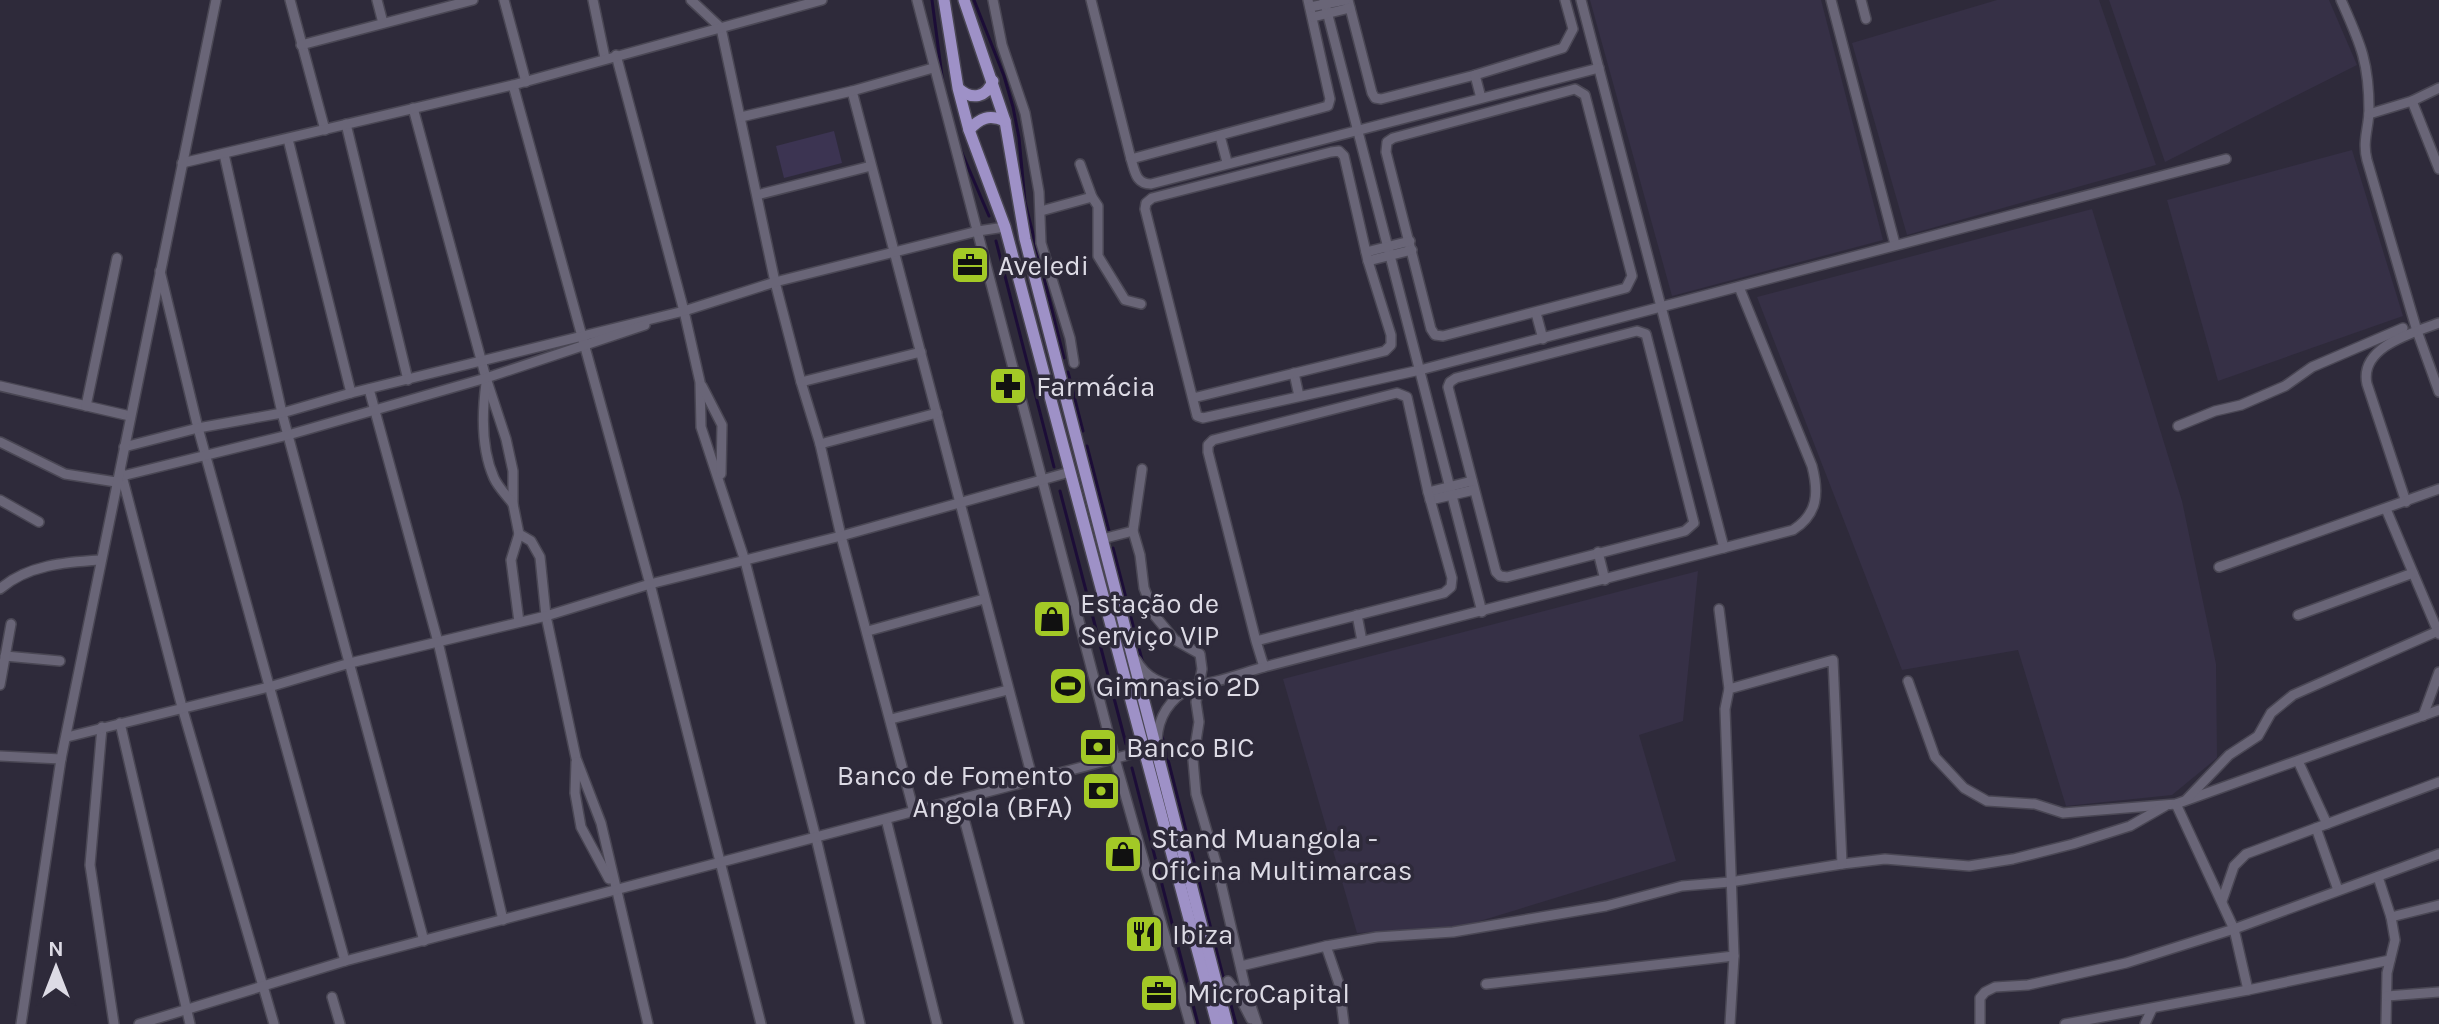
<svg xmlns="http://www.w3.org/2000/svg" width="2439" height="1024" font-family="Karla,sans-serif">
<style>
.built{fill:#363046}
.green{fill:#3c3452}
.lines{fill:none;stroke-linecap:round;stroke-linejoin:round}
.stream{stroke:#1c0d37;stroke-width:3}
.minor-casing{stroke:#4a4754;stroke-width:12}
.major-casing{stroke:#4a4754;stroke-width:14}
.minor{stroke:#696577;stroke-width:9}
.major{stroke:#9e91c7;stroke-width:11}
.labels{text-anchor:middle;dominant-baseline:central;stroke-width:7;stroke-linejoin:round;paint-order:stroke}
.poi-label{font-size:28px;fill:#dddbe5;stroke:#2e2a3a;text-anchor:start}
</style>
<rect width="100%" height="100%" fill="#2e2a3a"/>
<!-- built -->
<g class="built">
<path d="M1590,0h231l62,240 -211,56z"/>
<path d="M1997,0h102l57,165 -249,70 -55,-192z"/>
<path d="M2109,0h220l28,65 -192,97z"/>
<path d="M2352,150l51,166 -185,65 -51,-181z"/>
<path d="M2092,209l90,292 34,163 1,94 -45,37 -106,11 -48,-156 -116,20 -145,-373z"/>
<path d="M1698,571l-15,150 -44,14 37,126 -219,67 -100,5 -74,-254z"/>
</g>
<!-- green -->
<path class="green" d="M834,131l8,32 -58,15 -8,-32z"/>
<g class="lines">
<!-- stream -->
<g class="stream">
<path d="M932,0l11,84"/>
<path d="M974,0l30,76 9,31 6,31 6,64 39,156"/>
<path d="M959,146l30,70"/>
<path d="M996,241l58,226"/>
<path d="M1068,372l15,59"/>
<path d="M1087,446l22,85"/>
<path d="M1060,491l66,253"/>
<path d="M1113,548l30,116"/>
<path d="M1162,736l61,240"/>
<path d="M1132,768l66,256"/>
<path d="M1226,986l10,38"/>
</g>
<defs>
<g id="minor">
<path d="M290,0l35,130"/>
<path d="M377,0l6,23"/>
<path d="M504,0l22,82"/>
<path d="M593,0l12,58"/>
<path d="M691,0l30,28 54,254 26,100 19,62 21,92 73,276"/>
<path d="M917,0l198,759 75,265"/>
<path d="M993,0l9,45 23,68 14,79 2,51 29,95 4,25"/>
<path d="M1091,0l40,159 197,-53 2,-7 -22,-99"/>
<path d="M1324,0l158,612"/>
<path d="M1348,0l24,93 3,5 6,1 94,-24 88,-27 10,-19 -8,-29"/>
<path d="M1581,0l143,548"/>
<path d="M1831,0l64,244"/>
<path d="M1861,0l5,19"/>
<path d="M2341,0c19,43 28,61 28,110 0,17 -7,31 -2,50l50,171 22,61"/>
<path d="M1310,7l35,-7"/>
<path d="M1313,17l37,-9"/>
<path d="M301,45l172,-45"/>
<path d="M616,55l68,256 16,71 1,45 44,134 71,277 44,186"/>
<path d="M1475,75l6,23"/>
<path d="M513,85l137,499 111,440"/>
<path d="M1575,89l10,6 47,181 -6,12 -183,48 -8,-1 -4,-6 -45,-177 1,-10 6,-4z"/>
<path d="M852,91l181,690"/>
<path d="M2412,101l27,68"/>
<path d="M413,108l73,270 20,61 7,32v33l6,30 12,7 9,16 6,59 30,142 25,65 47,201"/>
<path d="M2369,114l43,-13 27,-13"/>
<path d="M741,117l111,-26 81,-23"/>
<path d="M346,124l62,256"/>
<path d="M1220,136l7,26"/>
<path d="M288,139l63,254"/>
<path d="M224,154l58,259 142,528"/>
<path d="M1131,159c4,13 5,25 20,25l448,-116"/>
<path d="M182,163l331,-78 309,-85"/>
<path d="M1080,164l12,33 6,9v50l27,44 16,4"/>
<path d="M757,195l114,-29"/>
<path d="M1041,211l51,-14"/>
<path d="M1366,252l44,-11"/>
<path d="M1368,261l44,-11"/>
<path d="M160,271l38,157 147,533"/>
<path d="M1536,313l7,26"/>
<path d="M1637,331l9,3 48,189 -9,8 -178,46 -7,-1 -4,-4 -48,-185 2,-5 6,-4z"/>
<path d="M1294,373l5,23"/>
<path d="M801,382l120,-30"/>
<path d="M486,383c-4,30 -5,66 8,95 4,9 13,18 19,26"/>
<path d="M0,386l130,30"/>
<path d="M702,386l20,39 -1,49"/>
<path d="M369,389l69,253 65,278"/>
<path d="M1193,398l192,-47 6,-6v-10l-23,-74 -24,-105 -5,-5 -8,1 -179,46 -6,5 -1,6 52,207 6,2 217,-48 806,-211"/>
<path d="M86,406l31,-148"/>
<path d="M2178,426l37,-15 26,-6 44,-19 27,-19 91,-39"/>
<path d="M0,442l65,32 51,8"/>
<path d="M820,444l117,-31"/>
<path d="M124,447l74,-19 84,-15 69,-20 333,-82 91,-29 203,-51 27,-4"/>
<path d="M1142,469l-9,62 7,24 4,33 11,28 20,24 25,14 2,15 -6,33 3,20 -6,38 3,34 21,72 29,125 11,33"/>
<path d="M121,472l61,235 92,317"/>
<path d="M122,476l166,-41 198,-57 159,-53"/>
<path d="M1428,492l44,-11"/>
<path d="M0,500l39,22"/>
<path d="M1430,500l44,-10"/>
<path d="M2406,502l-39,-118c-8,-37 45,-51 72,-61"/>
<path d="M2386,509l53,125"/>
<path d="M1102,539l31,-8"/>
<path d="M1598,552l7,28"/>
<path d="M2219,567l220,-78"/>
<path d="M0,589c27,-24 66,-27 100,-29"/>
<path d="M1719,609l10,80"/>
<path d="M1357,615l5,26"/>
<path d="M2298,615l115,-42"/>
<path d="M519,622l-8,-62 8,-26"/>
<path d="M868,631l116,-32"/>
<path d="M1256,641l188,-48 7,-6 1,-9 -24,-86 -21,-95 -10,-4 -184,47 -5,5v7l48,189 8,26 529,-137c25,-16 26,-37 19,-64l-73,-179"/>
<path d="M5,656l55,5"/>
<path d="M1136,660c26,47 88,18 128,7"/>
<path d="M1908,681l27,76 29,31 23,13 48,3 28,9 113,-9 263,-94"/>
<path d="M0,685l11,-61"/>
<path d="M2423,716l16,-44"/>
<path d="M891,719l117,-29"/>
<path d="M120,723l70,301"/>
<path d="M102,727l-12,138 24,159"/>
<path d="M67,737l202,-50 81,-24 196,-47 104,-32 191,-48 229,-64"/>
<path d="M1157,740c1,-23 13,-41 33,-52"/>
<path d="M0,756l61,3"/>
<path d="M2298,761l29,63"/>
<path d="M576,762l-1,31 6,34 28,52"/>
<path d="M2187,799l42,-44 29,-19 13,-23 22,-18 145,-64"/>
<path d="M959,800l60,224"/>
<path d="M2176,804l58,125 14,61"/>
<path d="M886,819l51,205"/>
<path d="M2316,828l22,62"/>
<path d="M2378,877l13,40 4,23 -8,33 -1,51"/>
<path d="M2222,901l12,-35 12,-12 193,-72"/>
<path d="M2391,917l48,-12"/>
<path d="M1326,946l51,-9 76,-5 153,-26 76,-20 48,-4 112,-18 43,-5 84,7 44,-7 60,-15 57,-18 35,-20"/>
<path d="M1241,966l85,-20 13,38 5,40"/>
<path d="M1228,981l9,11 14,27"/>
<path d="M1486,984l248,-28"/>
<path d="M2387,996l52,-4"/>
<path d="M332,997l8,27"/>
<path d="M21,1024l40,-265 155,-759"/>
<path d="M139,1024l206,-63 798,-210"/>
<path d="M1730,1024l4,-68 -9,-247 4,-20 104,-29 9,204"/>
<path d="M1980,1024v-26l5,-6 10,-5 33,-2 98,-22 108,-34 205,-75"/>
<path d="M2065,1024l183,-34 142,-30"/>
<path d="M2145,1024l7,-15"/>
</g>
<g id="major">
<path d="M944,0l14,88 11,42 36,97 212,797"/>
<path d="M964,0l41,121 20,118 202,785"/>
<path d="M959,89c13,11 27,9 34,-8"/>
<path d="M969,130c11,-12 20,-16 36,-9"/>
</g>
</defs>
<!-- minor casing -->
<use href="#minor" class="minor-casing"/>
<!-- major casing -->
<use href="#major" class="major-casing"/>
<!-- minor -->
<use href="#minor" class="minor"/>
<!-- major -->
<use href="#major" class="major"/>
</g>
<!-- icons -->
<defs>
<symbol id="office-square" viewBox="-11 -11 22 22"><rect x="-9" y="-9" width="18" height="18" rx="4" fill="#a3c926" stroke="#2e2a3a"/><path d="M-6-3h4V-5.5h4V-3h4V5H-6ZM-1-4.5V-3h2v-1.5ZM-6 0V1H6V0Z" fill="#111"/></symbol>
<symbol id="pharmacy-square" viewBox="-11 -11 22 22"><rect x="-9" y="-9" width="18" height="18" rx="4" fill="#a3c926" stroke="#2e2a3a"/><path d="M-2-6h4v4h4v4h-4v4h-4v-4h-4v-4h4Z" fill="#111"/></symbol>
<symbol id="shop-square" viewBox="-11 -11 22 22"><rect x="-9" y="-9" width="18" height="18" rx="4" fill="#a3c926" stroke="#2e2a3a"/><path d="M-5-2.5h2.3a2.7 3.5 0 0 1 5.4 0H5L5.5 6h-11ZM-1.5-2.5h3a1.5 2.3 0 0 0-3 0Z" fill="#111"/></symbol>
<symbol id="stadium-square" viewBox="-11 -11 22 22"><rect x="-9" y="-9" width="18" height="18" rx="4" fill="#a3c926" stroke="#2e2a3a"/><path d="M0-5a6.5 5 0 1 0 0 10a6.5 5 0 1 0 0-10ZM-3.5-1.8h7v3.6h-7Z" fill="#111"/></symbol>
<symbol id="bank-square" viewBox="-11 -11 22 22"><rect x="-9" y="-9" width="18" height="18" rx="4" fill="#a3c926" stroke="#2e2a3a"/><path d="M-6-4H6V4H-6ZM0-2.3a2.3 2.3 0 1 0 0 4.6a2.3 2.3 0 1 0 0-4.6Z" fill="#111"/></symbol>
<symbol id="restaurant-square" viewBox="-11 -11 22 22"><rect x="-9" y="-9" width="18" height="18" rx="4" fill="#a3c926" stroke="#2e2a3a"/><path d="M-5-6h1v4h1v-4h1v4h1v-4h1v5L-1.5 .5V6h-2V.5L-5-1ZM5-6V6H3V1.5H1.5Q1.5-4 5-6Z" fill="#111"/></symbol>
</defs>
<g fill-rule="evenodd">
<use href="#office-square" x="948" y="243" width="44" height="44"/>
<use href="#pharmacy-square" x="986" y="364" width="44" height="44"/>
<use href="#shop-square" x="1030" y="597" width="44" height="44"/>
<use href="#stadium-square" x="1046" y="664" width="44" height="44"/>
<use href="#bank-square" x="1076" y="725" width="44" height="44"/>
<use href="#bank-square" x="1079" y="769" width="44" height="44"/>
<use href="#shop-square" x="1101" y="832" width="44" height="44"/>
<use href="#restaurant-square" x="1122" y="912" width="44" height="44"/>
<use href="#office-square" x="1137" y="971" width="44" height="44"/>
</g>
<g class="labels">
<!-- poi labels -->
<g class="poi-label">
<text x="998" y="265">Aveledi</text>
<text x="1036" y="386">Farmácia</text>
<text x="1080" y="603">Estação de<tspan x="1080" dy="32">Serviço VIP</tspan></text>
<text x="1096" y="686">Gimnasio 2D</text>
<text x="1126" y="747">Banco BIC</text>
<text x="1073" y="775" text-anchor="end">Banco de Fomento<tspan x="1073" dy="32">Angola (BFA)</tspan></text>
<text x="1151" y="838">Stand Muangola -<tspan x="1151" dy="32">Oficina Multimarcas</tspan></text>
<text x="1172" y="934">Ibiza</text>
<text x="1187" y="993">MicroCapital</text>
</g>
</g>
<!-- north arrow -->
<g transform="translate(56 968)" stroke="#2e2a3a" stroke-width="6" paint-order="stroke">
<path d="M0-6L14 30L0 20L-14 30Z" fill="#dddbe5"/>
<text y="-12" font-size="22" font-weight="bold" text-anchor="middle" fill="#dddbe5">N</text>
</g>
</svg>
